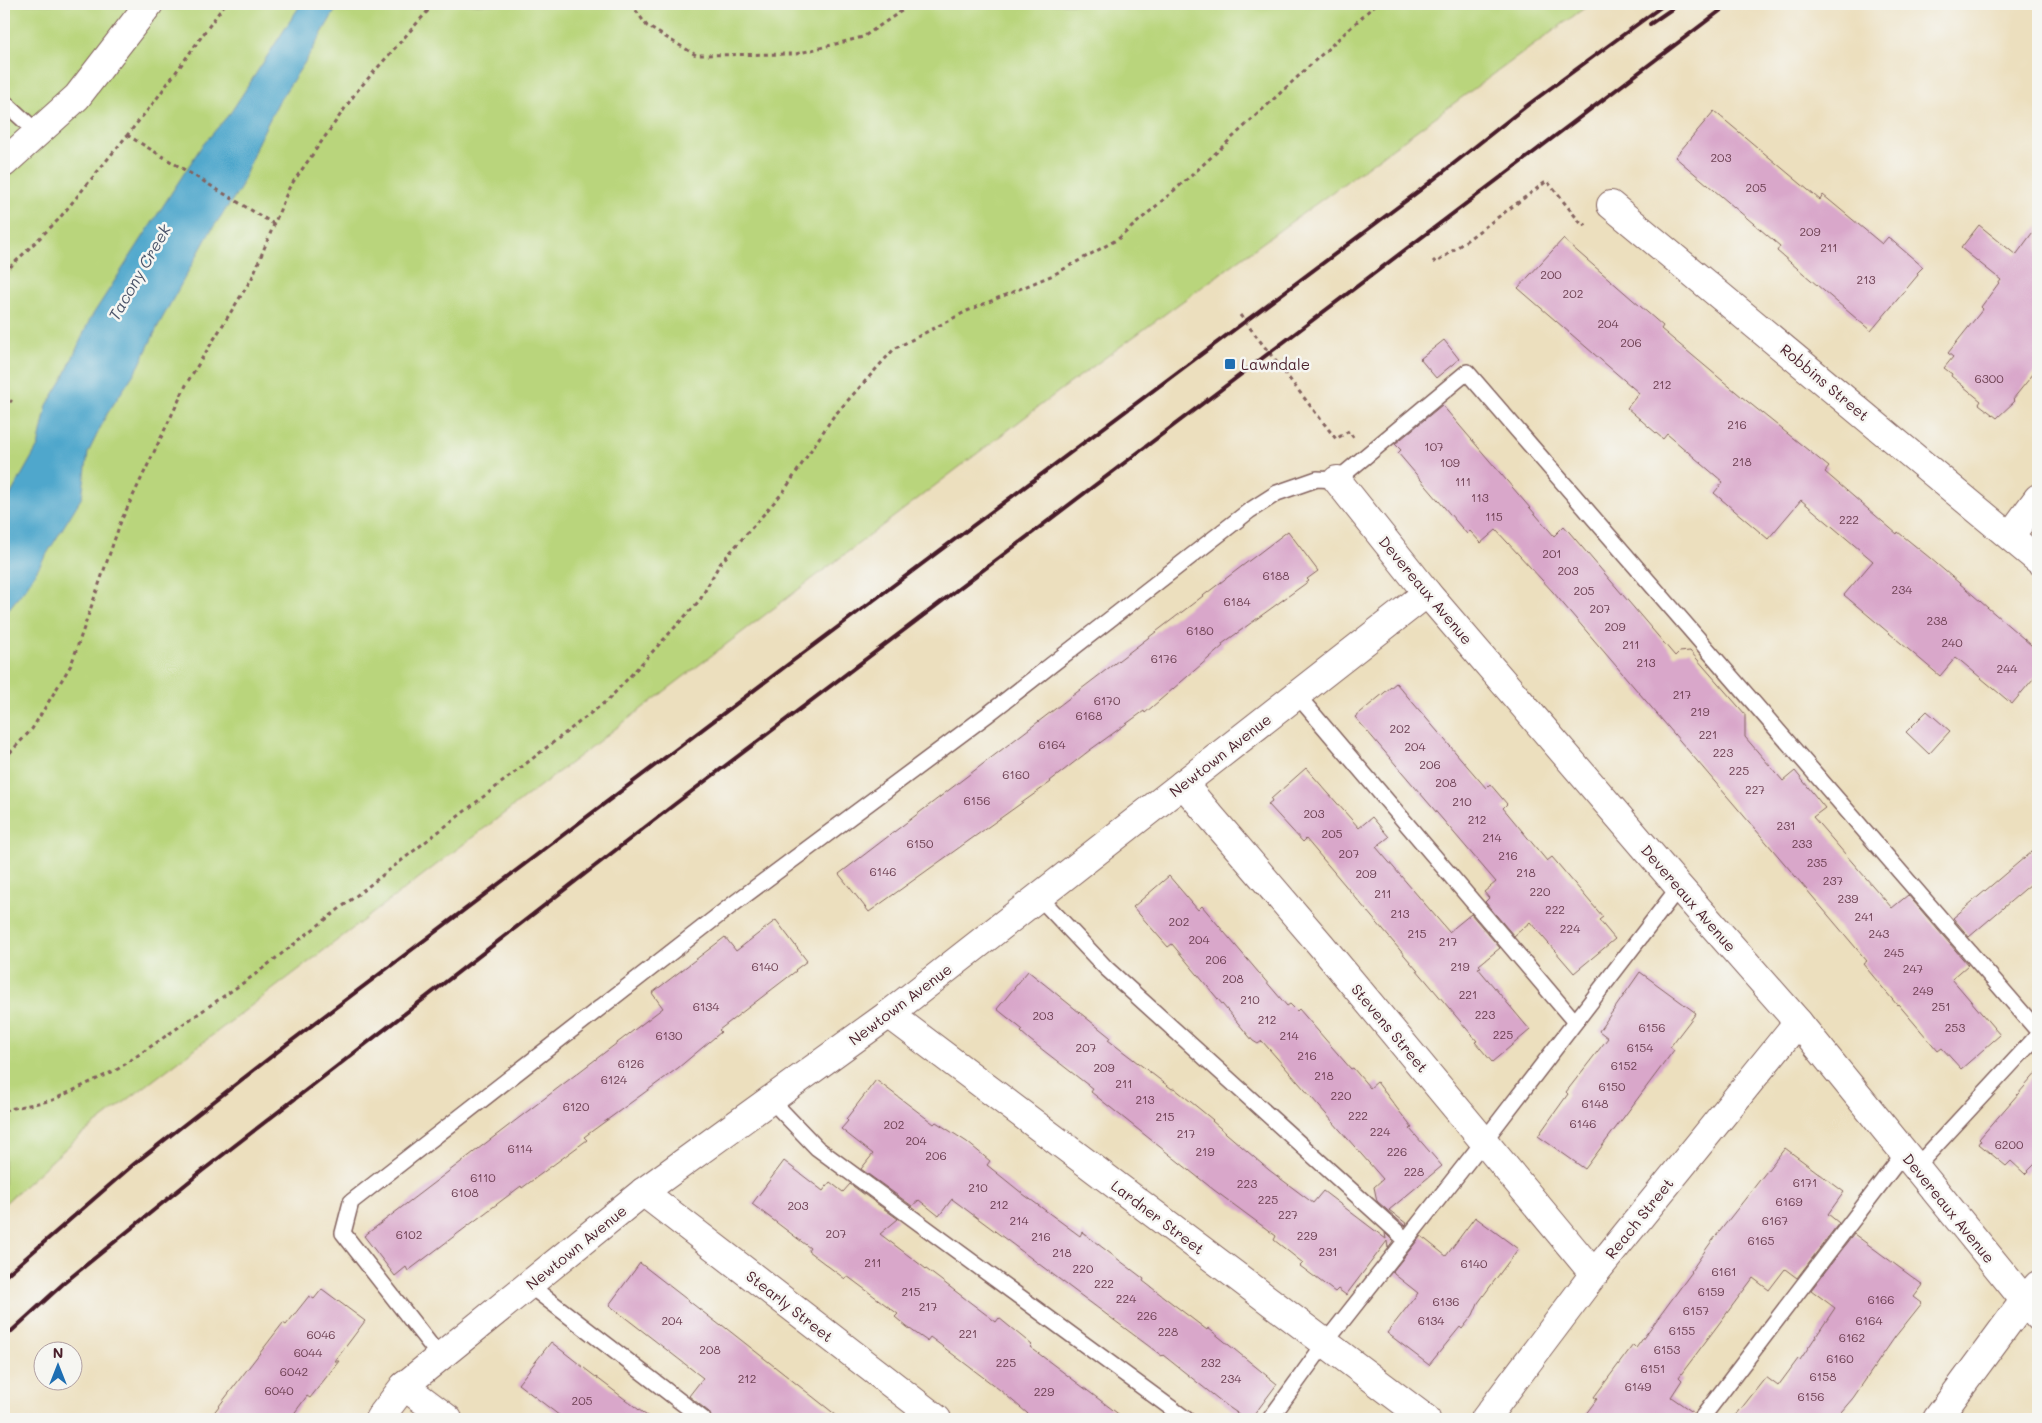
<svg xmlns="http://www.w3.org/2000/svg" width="2042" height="1423" font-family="Mali,sans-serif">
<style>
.green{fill:#b9d57b;stroke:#827a53}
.water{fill:#4fa7cc;stroke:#4c637c}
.building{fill:#d9a7ca}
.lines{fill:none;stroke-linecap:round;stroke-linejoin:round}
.lane-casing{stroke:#83625e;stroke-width:18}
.street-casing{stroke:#83625e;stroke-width:30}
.secondary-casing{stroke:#83625e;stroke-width:30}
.path{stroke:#83625e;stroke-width:3;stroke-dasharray:4 4;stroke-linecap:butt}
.lane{stroke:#fff;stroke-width:15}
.street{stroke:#fff;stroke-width:28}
.secondary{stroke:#fff;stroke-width:28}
.rail{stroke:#4a1f2b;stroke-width:4}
.poi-dot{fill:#1f6fb2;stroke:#f6f6f2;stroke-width:2}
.labels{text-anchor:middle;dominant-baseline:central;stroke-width:5;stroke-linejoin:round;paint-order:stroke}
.number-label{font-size:12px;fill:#6e4153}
.poi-label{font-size:15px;fill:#4a1f2b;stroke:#f6f6f2;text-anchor:start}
.street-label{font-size:15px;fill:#4a1f2b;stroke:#f6f6f2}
.water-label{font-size:16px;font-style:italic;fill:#4c556b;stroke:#f6f6f2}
</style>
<rect width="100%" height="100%" fill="#f6f6f2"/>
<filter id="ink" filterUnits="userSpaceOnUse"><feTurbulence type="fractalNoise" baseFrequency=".02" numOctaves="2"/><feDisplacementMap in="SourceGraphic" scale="10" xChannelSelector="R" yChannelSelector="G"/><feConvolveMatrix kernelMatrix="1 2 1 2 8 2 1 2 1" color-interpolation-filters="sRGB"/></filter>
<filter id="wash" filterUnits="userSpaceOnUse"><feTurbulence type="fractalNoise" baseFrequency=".0096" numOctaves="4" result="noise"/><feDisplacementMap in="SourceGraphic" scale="20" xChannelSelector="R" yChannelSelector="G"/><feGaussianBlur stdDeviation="1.12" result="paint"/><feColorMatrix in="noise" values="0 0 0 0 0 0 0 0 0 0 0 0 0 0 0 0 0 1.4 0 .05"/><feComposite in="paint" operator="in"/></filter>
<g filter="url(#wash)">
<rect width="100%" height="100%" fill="#ecdfbe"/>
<!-- green -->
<path class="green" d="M4,4h1586l-532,388 -982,747 -72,65z"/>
<!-- water -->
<path class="water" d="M301,4h38l-32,55 -28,42 -21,41 -18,47 -30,43 -52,94 -19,40 -32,48 -19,39 -6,44 -55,89 -23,29v-103l8,-20 26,-46 9,-41 17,-28 26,-58 111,-172 30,-35z"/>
<g id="blocks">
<!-- building -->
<g class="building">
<path d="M1714,111l106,89 3,-5 59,49 6,-7 35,30 -6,6 1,2 -47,56 -94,-80 3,-5 -105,-89z"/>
<path d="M1979,225l37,30 22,-30v143l-25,31 2,2 -18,17 -18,-14 2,-3 -30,-25 1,-2 -8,-6 9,-11 -5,-4 35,-44 -2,-2 20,-27 -40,-32z"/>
<path d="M1563,239l100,87 -2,3 81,68 87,70 -4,5 72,62 1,-2 32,26 108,93v22l-26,31 -56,-47 -16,19 -96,-81 29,-34 -72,-61 -33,39 -54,-46 9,-11 -56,-48 -4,5 -36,-31 12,-15 -121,-105z"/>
<path d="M1444,340l15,19 -23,19 -16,-19z"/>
<path d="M1442,405l112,131 10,-10 111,130 4,-4 11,-1 55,63v23l38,44 12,-10 30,37 -12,9 79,91 16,-13 60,70 -16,14 48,56 -39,34 -19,-21 -4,3 -40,-47 -1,1 -34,-41 4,-3 -77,-91 -237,-278 -57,-62 -15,13 -11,-12 -3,3 -69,-81 3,-3 -6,-6z"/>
<path d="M1288,531l30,40 -11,8 2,2 -87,63 1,2 -78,67 -1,-2 -54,39 -40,31 1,1 -182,130 -30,-38z"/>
<path d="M1396,683l90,105 4,-4 17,20 -4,4 44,53 5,-4 51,60 -4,3 16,19 -41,34 -44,-51 -16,14 -29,-34 4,-4 -5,-6 12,-10 -141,-165z"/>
<path d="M1927,711l23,20 -21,23 -23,-22z"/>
<path d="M1306,768l53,60 13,-11 17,20 -13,10 73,85 22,-18 29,34 -21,17 2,2 -3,1 52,62 -38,32 -17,-20 2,-1 -171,-202 -3,3 -35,-38 4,-3 -1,-2z"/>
<path d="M2038,846v32l-69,59 -16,-19z"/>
<path d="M1169,876l29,34 4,-4 85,100 3,-2 7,7 2,-2 52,60 2,-1 17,20 7,-6 35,46 -2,1 32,37 -53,44 18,14 -2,2 -28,-25 -3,-14 9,-8 -121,-138 -4,3 -5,-3 -81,-97 -4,3 -35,-40z"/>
<path d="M776,920l31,41 -12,9 1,1 -77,59 2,2 -43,36 -94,69 3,3 -65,48 -1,-2 -113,85 -2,-4 -11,9 -31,-40 299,-228 -11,-15 73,-56 11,14z"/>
<path d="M1028,971l82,66 -2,3 64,49 2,-1 39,32 -1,1 57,49 44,33 10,-12 63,48 -1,-6 8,8 -5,7 -1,-7 -41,54 -8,-6 -3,3 -35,-26 3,-3 -29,-23 2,-4 -62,-46 -123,-98 2,-3 -63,-49 -9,-8 2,-2 -26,-21z"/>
<path d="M1640,972l56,41 -26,34 4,3 -89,119 -47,-33 30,-42 -2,-2 42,-54 -9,-7z"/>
<path d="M2038,1071v90l-13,13 -14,-13 -5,5 -27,-22 2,-3 -2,-2z"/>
<path d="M876,1080l58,44 2,-2 31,20 23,19 -3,4 36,29 57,42 2,-4 62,47 -1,2 64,49 1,-2 69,56 -26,35h-5l-19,-13 -64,-51 -1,1 -210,-157 -13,17 -20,-16 -7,6 -51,-37 12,-15 -32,-25 7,-8 -2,-2z"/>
<path d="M1785,1148l59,44 -16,22 11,9 -42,55 -12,-9 -16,21 -16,-12 -41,55 -33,44 3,3 -11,17 23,16 -2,6h-110l15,-20 -3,-2 39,-52 3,3 56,-76 -1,-1 18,-26z"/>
<path d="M784,1161l39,30 7,-9 13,10 7,-8 48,35 -18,15 116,88 3,-4 33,27 -2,2 95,72h-91l-34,-29 -70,-53 -3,4 -20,-14 -12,-10 3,-3 -51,-38 -2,3 -37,-28 2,-3 -58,-44z"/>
<path d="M1475,1217l43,32 -40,54 -5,12 -11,14 -2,-2 -31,38 -42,-32 31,-40 -24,-19 -1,-3 28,-35 25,20z"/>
<path d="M1854,1234l69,51 -9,12 8,6 -27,34 -42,61 -18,21h-102l33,-42 12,9 20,-27 2,1 35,-52 -24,-18z"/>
<path d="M640,1263l81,63 1,-1 119,94h-129l-3,-7 -20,-16 14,-18 -94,-73z"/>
<path d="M322,1289l43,32 -30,40h4l-29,37 -3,-2 -17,23h-81l74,-96 3,2 23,-29 5,3z"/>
<path d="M551,1342l37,29 63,48h-87l-46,-35z"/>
</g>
</g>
</g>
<g filter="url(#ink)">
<use href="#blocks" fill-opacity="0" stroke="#83625e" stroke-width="1"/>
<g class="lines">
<defs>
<g id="lane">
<path d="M4,102l34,31"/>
<path d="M1297,695l278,327"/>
<path d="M1039,897l67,71 300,272"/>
<path d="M771,1100l46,48 369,271"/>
<path d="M1916,1167l122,-132"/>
<path d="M529,1285l174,134"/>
<path d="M440,1357l-97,-124 8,-31 377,-294 259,-193 262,-204 28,-18 40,-14 20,1 130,-108 571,659"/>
<path d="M1270,1419l55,-76 159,-202 195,-254"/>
<path d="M1701,1419l203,-266"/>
</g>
<g id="street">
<path d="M2010,536l28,-38"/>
<path d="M1183,784l138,161 273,329"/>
<path d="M889,1014l537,405"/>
<path d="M643,1192l294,227"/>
<path d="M404,1386l44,33"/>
<path d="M379,1419l25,-33 239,-194 246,-178 538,-421"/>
<path d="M1485,1419l109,-145 204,-252"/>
<path d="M1937,1419l87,-118 14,-16"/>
</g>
<g id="secondary">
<path d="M4,163l73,-66 72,-93"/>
<path d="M1611,205l427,355"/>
<path d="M1337,480l90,113 252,294 119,135 240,295"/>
</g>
</defs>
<!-- lane casing -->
<use href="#lane" class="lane-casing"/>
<!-- street casing -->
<use href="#street" class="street-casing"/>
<!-- secondary casing -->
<use href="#secondary" class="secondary-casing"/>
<!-- path -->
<g class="path">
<path d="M631,4l16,22 49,29 100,-1 67,-17 49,-33"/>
<path d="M127,135l147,89"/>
<path d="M1433,260l3,3 111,-82 36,45 4,-2"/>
<path d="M4,273l54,-53 97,-119 70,-97"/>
<path d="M1240,315l96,124 13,-8 4,6"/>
<path d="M4,395l8,7"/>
<path d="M4,759l28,-30 39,-64 50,-144 67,-140 64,-103 37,-90 68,-97 77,-87"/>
<path d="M4,1110l49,-10 65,-31 135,-93 356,-277 91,-99 19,-35 65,-74 49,-74 61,-68 73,-38 86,-36 65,-36 74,-64 184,-171"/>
</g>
<!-- lane -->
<use href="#lane" class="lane"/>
<!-- street -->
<use href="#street" class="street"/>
<!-- secondary -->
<use href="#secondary" class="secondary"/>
<!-- rail -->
<g class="rail">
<path d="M1650,24l29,-20"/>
<path d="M4,1277l130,-113 152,-119 500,-379 633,-475 110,-87 136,-100"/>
<path d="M4,1338l60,-55 138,-112 473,-367 1054,-800"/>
</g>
</g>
</g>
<!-- markers -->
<rect class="poi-dot" x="1224" y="358" width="12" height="12" rx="2.5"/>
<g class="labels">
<!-- number labels -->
<g class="number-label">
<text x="1721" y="157">203</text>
<text x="1756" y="187">205</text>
<text x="1810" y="231">209</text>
<text x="1829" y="247">211</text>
<text x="1551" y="274">200</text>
<text x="1866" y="279">213</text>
<text x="1573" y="293">202</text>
<text x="1608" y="323">204</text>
<text x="1631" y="342">206</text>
<text x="1989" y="378">6300</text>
<text x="1662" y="384">212</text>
<text x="1737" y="424">216</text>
<text x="1434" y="446">107</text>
<text x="1742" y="461">218</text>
<text x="1450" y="462">109</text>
<text x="1463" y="481">111</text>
<text x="1480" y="497">113</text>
<text x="1494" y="516">115</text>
<text x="1849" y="519">222</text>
<text x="1552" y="553">201</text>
<text x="1568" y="570">203</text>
<text x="1276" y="575">6188</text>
<text x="1902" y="589">234</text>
<text x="1584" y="590">205</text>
<text x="1237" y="601">6184</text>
<text x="1600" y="608">207</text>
<text x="1937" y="620">238</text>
<text x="1615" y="626">209</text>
<text x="1200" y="630">6180</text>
<text x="1952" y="642">240</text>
<text x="1631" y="644">211</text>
<text x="1164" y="658">6176</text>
<text x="1646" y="662">213</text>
<text x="2007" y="668">244</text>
<text x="1682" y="694">217</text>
<text x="1107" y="700">6170</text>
<text x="1700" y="711">219</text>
<text x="1089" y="715">6168</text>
<text x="1400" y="728">202</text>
<text x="1708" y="734">221</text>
<text x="1052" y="744">6164</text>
<text x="1415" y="746">204</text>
<text x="1723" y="752">223</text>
<text x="1430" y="764">206</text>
<text x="1739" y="770">225</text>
<text x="1016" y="774">6160</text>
<text x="1446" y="782">208</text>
<text x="1755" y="789">227</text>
<text x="977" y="800">6156</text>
<text x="1462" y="801">210</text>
<text x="1314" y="813">203</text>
<text x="1477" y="819">212</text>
<text x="1786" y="825">231</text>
<text x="1332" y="833">205</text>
<text x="1492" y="837">214</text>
<text x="920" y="843">6150</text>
<text x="1802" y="843">233</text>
<text x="1349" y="853">207</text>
<text x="1508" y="855">216</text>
<text x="1817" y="862">235</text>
<text x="883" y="871">6146</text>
<text x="1526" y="872">218</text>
<text x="1366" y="873">209</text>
<text x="1833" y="880">237</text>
<text x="1540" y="891">220</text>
<text x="1383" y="893">211</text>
<text x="1848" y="898">239</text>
<text x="1555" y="909">222</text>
<text x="1400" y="913">213</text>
<text x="1864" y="916">241</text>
<text x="1179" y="921">202</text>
<text x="1570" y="928">224</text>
<text x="1417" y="933">215</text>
<text x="1879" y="933">243</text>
<text x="1199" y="939">204</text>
<text x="1448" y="941">217</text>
<text x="1894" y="952">245</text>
<text x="1216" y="959">206</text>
<text x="765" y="966">6140</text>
<text x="1460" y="966">219</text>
<text x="1913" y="968">247</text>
<text x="1233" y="978">208</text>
<text x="1923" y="990">249</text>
<text x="1468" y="994">221</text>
<text x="1250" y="999">210</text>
<text x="706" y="1006">6134</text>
<text x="1941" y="1006">251</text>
<text x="1485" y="1014">223</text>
<text x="1043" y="1015">203</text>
<text x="1267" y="1019">212</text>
<text x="1652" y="1027">6156</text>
<text x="1955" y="1027">253</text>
<text x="1503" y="1034">225</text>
<text x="669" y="1035">6130</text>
<text x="1289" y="1035">214</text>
<text x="1086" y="1047">207</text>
<text x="1640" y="1047">6154</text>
<text x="1307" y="1055">216</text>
<text x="631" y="1063">6126</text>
<text x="1624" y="1065">6152</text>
<text x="1104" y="1067">209</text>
<text x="1324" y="1075">218</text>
<text x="614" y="1079">6124</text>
<text x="1124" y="1083">211</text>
<text x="1612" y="1086">6150</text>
<text x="1341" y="1095">220</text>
<text x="1145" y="1099">213</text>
<text x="1595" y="1103">6148</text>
<text x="576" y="1106">6120</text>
<text x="1358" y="1115">222</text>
<text x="1165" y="1116">215</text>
<text x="1583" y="1123">6146</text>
<text x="894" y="1124">202</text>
<text x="1380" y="1131">224</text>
<text x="1186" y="1133">217</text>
<text x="916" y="1140">204</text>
<text x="2009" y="1144">6200</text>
<text x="520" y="1148">6114</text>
<text x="1205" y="1151">219</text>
<text x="1397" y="1151">226</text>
<text x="936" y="1155">206</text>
<text x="1414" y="1171">228</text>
<text x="483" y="1177">6110</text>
<text x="1805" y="1182">6171</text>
<text x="1247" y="1183">223</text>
<text x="978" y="1187">210</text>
<text x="465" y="1192">6108</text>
<text x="1268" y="1199">225</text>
<text x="1789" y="1201">6169</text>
<text x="999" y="1204">212</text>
<text x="798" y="1205">203</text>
<text x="1288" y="1214">227</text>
<text x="1019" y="1220">214</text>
<text x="1775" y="1220">6167</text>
<text x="836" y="1233">207</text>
<text x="409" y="1234">6102</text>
<text x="1307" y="1235">229</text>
<text x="1041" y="1236">216</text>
<text x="1761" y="1240">6165</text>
<text x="1328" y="1251">231</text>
<text x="1062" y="1252">218</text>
<text x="873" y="1262">211</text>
<text x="1474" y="1263">6140</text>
<text x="1083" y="1268">220</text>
<text x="1724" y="1271">6161</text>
<text x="1104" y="1283">222</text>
<text x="911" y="1291">215</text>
<text x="1711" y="1291">6159</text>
<text x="1126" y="1298">224</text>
<text x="1881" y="1299">6166</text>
<text x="1446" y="1301">6136</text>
<text x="928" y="1306">217</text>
<text x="1696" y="1310">6157</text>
<text x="1147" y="1315">226</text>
<text x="672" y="1320">204</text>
<text x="1431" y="1320">6134</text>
<text x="1869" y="1320">6164</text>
<text x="1682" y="1330">6155</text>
<text x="1168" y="1331">228</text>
<text x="968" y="1333">221</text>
<text x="321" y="1334">6046</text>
<text x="1852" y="1337">6162</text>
<text x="710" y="1349">208</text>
<text x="1667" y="1349">6153</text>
<text x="308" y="1352">6044</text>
<text x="1840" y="1358">6160</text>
<text x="1006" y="1362">225</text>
<text x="1211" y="1362">232</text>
<text x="1653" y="1368">6151</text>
<text x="294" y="1371">6042</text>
<text x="1823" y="1376">6158</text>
<text x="747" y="1378">212</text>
<text x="1231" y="1378">234</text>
<text x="1638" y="1386">6149</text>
<text x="279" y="1390">6040</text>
<text x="1044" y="1391">229</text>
<text x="1811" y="1396">6156</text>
<text x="582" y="1400">205</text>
</g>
<!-- poi labels -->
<g class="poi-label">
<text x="1241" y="364">Lawndale</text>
</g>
<!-- street labels -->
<g class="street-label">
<text transform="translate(1825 382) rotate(40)">Robbins Street</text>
<text transform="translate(1426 590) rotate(50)">Devereaux Avenue</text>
<text transform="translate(1220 755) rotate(-38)">Newtown Avenue</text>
<text transform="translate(1689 898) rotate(49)">Devereaux Avenue</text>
<text transform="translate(900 1004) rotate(-37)">Newtown Avenue</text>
<text transform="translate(1390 1028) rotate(50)">Stevens Street</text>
<text transform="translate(1949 1208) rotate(51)">Devereaux Avenue</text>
<text transform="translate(1158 1217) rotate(37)">Lardner Street</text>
<text transform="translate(1639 1218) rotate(-51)">Reach Street</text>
<text transform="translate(576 1247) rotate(-39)">Newtown Avenue</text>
<text transform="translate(790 1306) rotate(38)">Stearly Street</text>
</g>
<!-- water labels -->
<g class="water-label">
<text transform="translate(139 272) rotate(-60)">Tacony Creek</text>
</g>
</g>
<!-- margin -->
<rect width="2042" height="1423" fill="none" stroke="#f6f6f2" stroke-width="20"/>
<!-- north arrow -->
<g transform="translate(58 1366)"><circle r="24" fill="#f6f6f2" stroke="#b1a0a2"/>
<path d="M0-4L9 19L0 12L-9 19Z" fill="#1f6fb2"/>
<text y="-8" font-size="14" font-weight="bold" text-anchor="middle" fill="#4a1f2b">N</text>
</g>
</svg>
